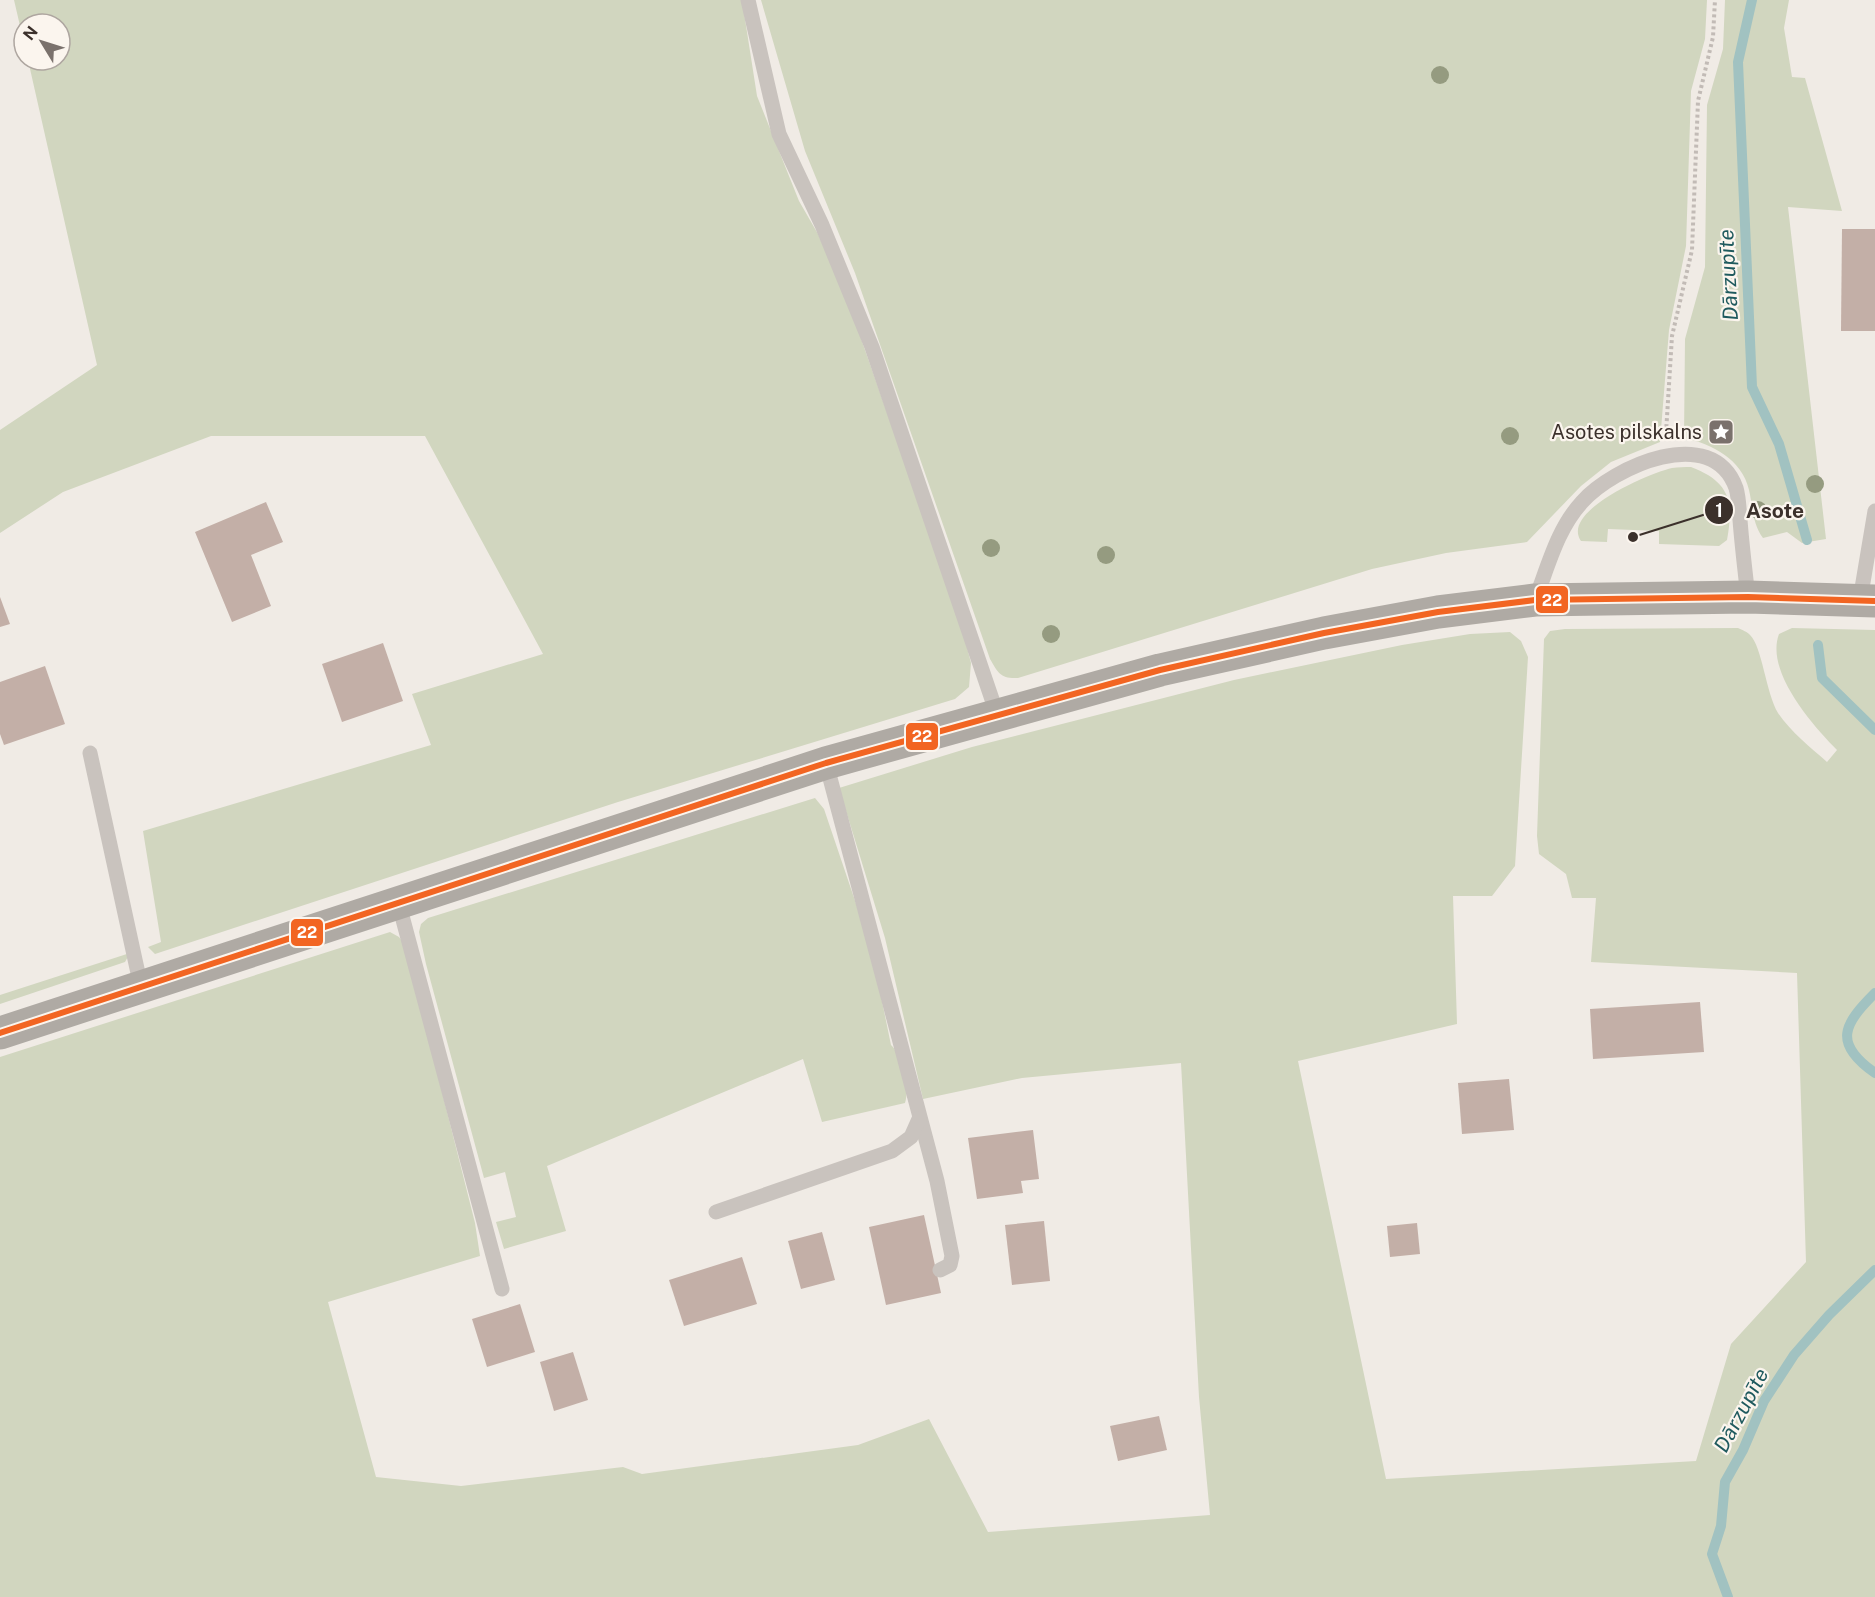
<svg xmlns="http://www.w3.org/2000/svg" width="1875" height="1597" font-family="'Public Sans',sans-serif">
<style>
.green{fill:#d1d6bf}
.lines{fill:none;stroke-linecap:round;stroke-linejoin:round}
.stream{stroke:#a1c2c1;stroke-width:10}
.building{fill:#c3afa7}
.path{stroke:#c2bbb6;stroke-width:4;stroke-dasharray:3 3;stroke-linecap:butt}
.lane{stroke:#c9c3be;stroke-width:15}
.highway{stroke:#afaaa4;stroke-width:33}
.bus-1-casing{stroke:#fbf5ee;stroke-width:10}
.bus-1{stroke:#f26522;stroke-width:6}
.tree{fill:#959b80}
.labels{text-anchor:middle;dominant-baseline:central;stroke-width:4.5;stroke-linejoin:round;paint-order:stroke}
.poi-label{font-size:20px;fill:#3b302b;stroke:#fbf5ee;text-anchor:end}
.water-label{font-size:21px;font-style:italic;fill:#1f5a5e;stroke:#fbf5ee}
.leader{fill:none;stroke:#3b302b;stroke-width:2}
.callout-dot{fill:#3b302b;stroke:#fbf5ee;stroke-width:2}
.mark-label{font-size:18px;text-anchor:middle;font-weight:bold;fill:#fff}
.callout-label{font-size:21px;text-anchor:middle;font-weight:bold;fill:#3b302b;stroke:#fbf5ee;stroke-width:4.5;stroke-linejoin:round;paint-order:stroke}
.line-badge{stroke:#fbf5ee;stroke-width:2}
.badge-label{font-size:16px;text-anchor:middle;font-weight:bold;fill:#fff}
</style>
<rect width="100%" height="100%" fill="#f0ebe5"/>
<!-- green -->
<g class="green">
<path d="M14,0h728l15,96 42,105 19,33 34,79 108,307 11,43 -2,24 -14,12 -337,103 -463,152 -7,-7 13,-5 -18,-111 288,-86 -19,-51 131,-40 -118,-218h-214l-148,56 -63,41v-103l97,-65 -69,-305h32v-36h-36v19z"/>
<path d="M761,0h946l-2,39 -14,52 -5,155 -17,84 -9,112 -49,20 -30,24 -54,56 -81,11 -74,16 -354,109c-17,1 -20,-5 -28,-19l-135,-386 -50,-122z"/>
<path d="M1725,0h64l-5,28 8,49 13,1 37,133 -54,-4 38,332 -24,4 -15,-11 -24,6c-11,-15 -10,-31 -14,-48 -7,-31 -37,-46 -65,-52l1,-99 20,-72 2,-162 16,-56z"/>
<path d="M1691,467c39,15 43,34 36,73l-8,6 -60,-2v-13l-51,-2 -1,13 -26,-1c-21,-30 69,-68 91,-73 6,-1 13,-1 19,-1z"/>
<path d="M1738,628c4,2 10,4 12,7 12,11 16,58 28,78 13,19 32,34 49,49l10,-12c-25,-25 -72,-79 -58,-116l13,-6 83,2v967h-1875v-540l390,-125 9,5 6,8 70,278 5,33 -152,46 48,175 85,9 162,-19 19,7 216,-29 71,-26 59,113 222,-17 -11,-118 -18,-334 -159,15 -99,21 -38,-161 -46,-150 133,-41 262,-67 168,-35 68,-11 40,-2 11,9 7,16 -13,209 -23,30h-39l4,128 -159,37 88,418 310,-18 35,-117 75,-82 -9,-289 -206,-11 5,-64h-24l-6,-24 -27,-20 -2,-18 7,-197 6,-8 15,-2z"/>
<path d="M815,798l9,11 47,139 20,97c12,12 19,42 14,58l-83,19 -19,-63 -256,107 19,65 -62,18 -8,-27 20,-5 -11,-45 -21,6 -58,-214 -7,-32 2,-8 7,-6z"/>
<path d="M130,953l-5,9 -125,42v-9z"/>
</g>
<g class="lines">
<!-- stream -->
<g class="stream">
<path d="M1752,0l-14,62 14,325 27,57 28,96"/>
<path d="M1818,645l4,33 53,52"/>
<path d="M1875,993c-31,31 -43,50 0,80"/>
<path d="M1728,1597l-16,-43 9,-28 4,-44 18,-32 21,-49 30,-46 35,-40 46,-45"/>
</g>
</g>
<!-- building -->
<g class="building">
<path d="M1842,229h33v102h-34z"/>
<path d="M266,502l17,40 -32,13 20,51 -39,16 -37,-90z"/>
<path d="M0,597l10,27 -10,3z"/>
<path d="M383,643l20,58 -61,21 -20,-58z"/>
<path d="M45,666l20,58 -61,21 -4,-11v-52z"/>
<path d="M1700,1002l4,50 -111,7 -3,-50z"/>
<path d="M1509,1079l5,51 -52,4 -4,-51z"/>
<path d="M1033,1130l6,49 -18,2 2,12 -46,6 -9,-61z"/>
<path d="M924,1215l17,78 -55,12 -17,-78z"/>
<path d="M1044,1221l6,60 -38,4 -7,-60z"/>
<path d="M1417,1223l3,31 -30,3 -3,-31z"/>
<path d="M822,1232l13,48 -34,9 -13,-48z"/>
<path d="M742,1257l15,47 -73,22 -15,-46z"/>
<path d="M520,1304l15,48 -48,15 -15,-48z"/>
<path d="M573,1352l15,48 -34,11 -14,-49z"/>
<path d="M1159,1416l8,34 -49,11 -8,-35z"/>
</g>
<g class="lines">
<!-- path -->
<path class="path" d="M1666,433l6,-97 20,-86 6,-149 15,-64 2,-37"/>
<!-- lane -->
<g class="lane">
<path d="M748,0l31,134 43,91 50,122 125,367"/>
<path d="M1535,600c13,-33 22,-71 47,-98 31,-35 130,-80 154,-14 3,10 3,22 4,32 2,26 5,51 8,77"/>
<path d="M1860,600l15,-89"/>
<path d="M90,753l51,234"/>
<path d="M826,763l111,418 15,75 -2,9 -10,5"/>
<path d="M398,901l104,388"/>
<path d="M716,1212l176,-61 19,-14 8,-18"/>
</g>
<!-- highway -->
<path class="highway" d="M0,1033l826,-270 334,-93 164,-37 114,-21 97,-12 213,-3 127,4"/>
<defs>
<path id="bus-1" d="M0,1033l826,-270 334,-93 164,-37 114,-21 97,-12 213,-3 127,4"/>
</defs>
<!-- bus-1 casing -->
<use href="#bus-1" class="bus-1-casing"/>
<!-- bus-1 -->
<use href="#bus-1" class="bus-1"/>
</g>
<!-- trees -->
<g class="tree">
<circle cx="1440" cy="75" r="9"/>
<circle cx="1510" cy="436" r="9"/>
<circle cx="1815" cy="484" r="9"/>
<circle cx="1758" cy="510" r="9"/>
<circle cx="991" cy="548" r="9"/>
<circle cx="1106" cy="555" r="9"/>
<circle cx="1051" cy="634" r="9"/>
</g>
<!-- icons -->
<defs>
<symbol id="sight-square" viewBox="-11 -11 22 22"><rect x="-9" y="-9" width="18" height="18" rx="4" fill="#7a716c" stroke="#fbf5ee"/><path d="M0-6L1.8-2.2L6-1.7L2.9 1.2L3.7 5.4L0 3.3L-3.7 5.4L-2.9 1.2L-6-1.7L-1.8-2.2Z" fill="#fff"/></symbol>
</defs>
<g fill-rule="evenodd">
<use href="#sight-square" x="1706" y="417" width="30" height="30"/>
</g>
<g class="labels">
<!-- poi labels -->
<g class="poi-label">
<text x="1702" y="432">Asotes pilskalns</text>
</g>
<!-- water labels -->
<g class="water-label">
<text transform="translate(1728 275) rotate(-93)">Dārzupīte</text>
<text transform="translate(1741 1410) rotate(-62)">Dārzupīte</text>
</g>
</g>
<!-- callouts -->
<path class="leader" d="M1633 537L1719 510"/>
<g class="callout-dot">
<circle cx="1633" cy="537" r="6"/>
<circle cx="1719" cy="510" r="15"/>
</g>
<g class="mark-label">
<text x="1719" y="517">1</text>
</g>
<g class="callout-label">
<text x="1775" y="518">Asote</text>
</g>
<g class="line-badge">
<rect x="1535" y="585" width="34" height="29" rx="6" fill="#f26522"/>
<rect x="905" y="722" width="34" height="29" rx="6" fill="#f26522"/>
<rect x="290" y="918" width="34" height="29" rx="6" fill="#f26522"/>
</g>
<g class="badge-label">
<text x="1552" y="606">22</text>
<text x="922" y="742">22</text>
<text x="307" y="938">22</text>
</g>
<!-- north arrow -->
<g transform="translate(42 42) rotate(308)"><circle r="28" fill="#fbf5ee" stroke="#aea6a0" stroke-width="1.5"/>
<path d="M0-4.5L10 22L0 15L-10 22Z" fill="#7a716c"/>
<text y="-9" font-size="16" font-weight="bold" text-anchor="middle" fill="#3b302b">N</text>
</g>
</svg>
